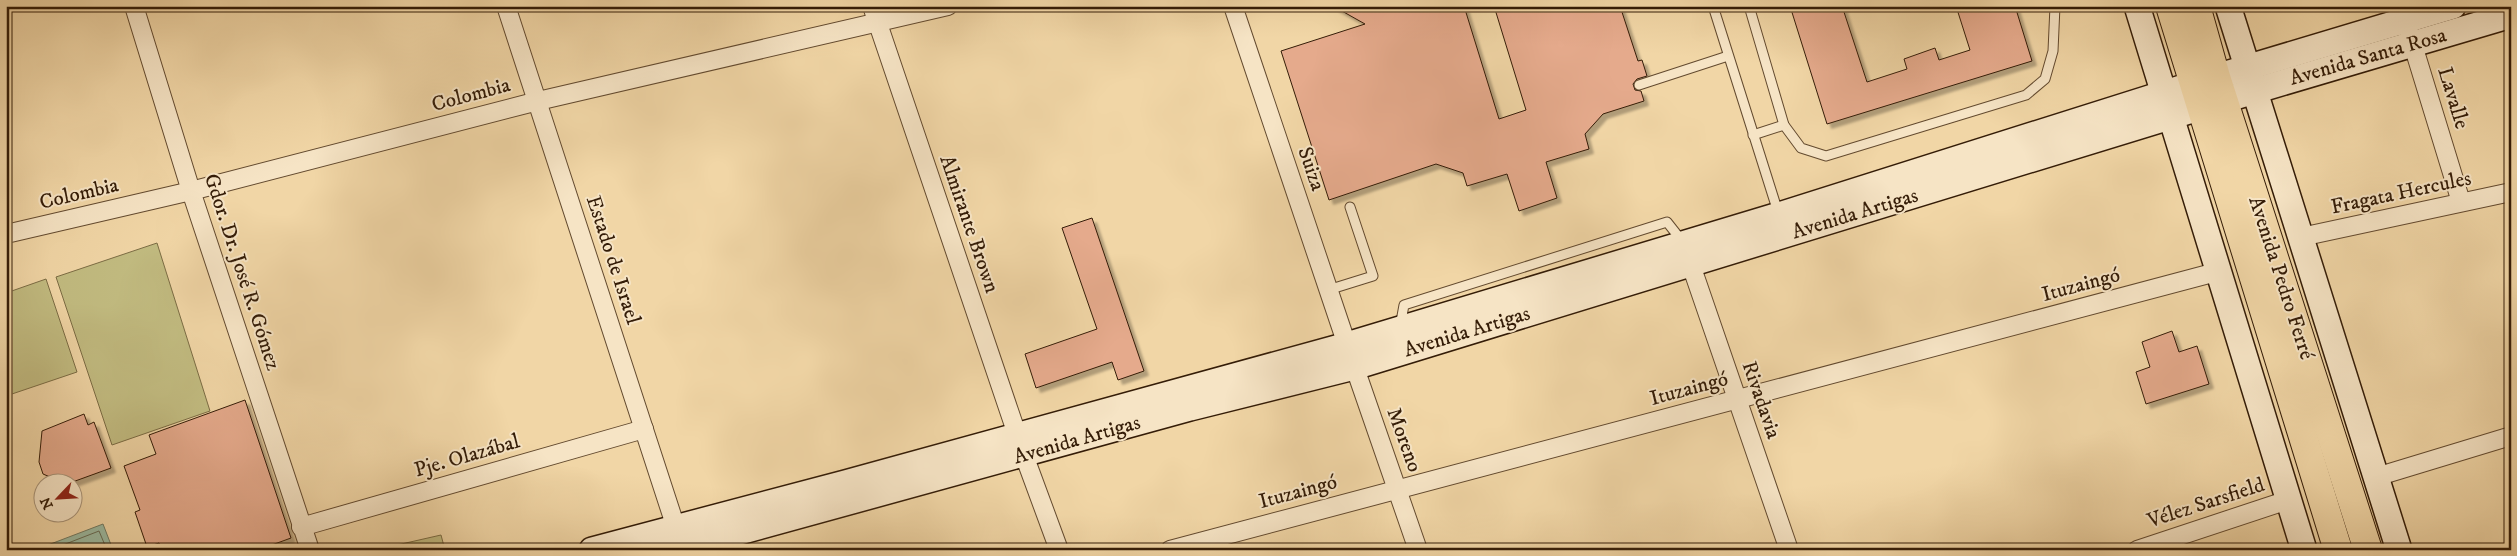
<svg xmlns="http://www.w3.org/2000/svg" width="2517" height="556" font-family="'IM FELL DW Pica',serif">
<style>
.green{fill:#c2bc81;stroke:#7b6c44}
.water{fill:#9cbaa1;stroke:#727b63}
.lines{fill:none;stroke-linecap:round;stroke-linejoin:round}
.shore{stroke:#686b54;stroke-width:1}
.building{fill:#e5aa8c;stroke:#341c07;filter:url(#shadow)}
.lane-casing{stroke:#634a2f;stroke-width:11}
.street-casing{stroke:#634a2f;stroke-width:20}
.secondary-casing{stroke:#341c07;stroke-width:28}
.highway-casing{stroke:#341c07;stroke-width:30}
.lane{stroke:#f6e4c5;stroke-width:9}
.street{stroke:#f6e4c5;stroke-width:18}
.secondary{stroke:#f6e4c5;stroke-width:25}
.highway{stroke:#f1d6a6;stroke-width:28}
.labels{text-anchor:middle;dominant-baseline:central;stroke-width:4;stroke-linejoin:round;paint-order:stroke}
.street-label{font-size:21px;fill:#341c07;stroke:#f6e4c5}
</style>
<defs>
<filter id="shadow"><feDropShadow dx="4.5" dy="4.5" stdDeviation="1" flood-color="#0004"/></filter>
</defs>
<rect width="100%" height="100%" fill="#f1d6a6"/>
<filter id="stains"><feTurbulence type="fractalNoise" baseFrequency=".004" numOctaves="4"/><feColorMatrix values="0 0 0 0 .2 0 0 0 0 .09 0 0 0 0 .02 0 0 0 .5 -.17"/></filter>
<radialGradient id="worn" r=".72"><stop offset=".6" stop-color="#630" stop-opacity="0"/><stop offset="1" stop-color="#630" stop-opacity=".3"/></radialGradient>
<!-- green -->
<g class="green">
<path d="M157,243l53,168 -98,34 -56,-168z"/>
<path d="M46,279l31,93 -71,24v-103z"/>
<path d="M441,535l4,15h-70z"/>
</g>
<!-- water -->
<path class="water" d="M103,524l10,26h-72l-1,-2z"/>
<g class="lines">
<!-- shore -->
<path class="shore" d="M50,550l49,-19 8,19"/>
</g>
<!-- building -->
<g class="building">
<path d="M1333,6h131l35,113 27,-9 -32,-104h126l18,55 4,-1 5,16 -10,3 -4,5 2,6 6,1 3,10 -41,13 -18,20 4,15 -43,13 11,36 -38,13 -12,-37 -40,12 -4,-13 -27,-9 -107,36 -48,-149 84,-27z"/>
<path d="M1790,6h52l25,76 40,-13 -3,-10 31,-11 4,12 31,-10 -14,-44h59l17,55 -205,63z"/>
<path d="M1092,218l52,153 -26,9 -6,-18 -76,26 -11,-34 72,-25 -35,-101z"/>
<path d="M2172,331l7,21 18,-6 12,38 -63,20 -10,-32 14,-5 -8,-25z"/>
<path d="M245,400l46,138 -33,12h-96l-3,-7 -12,4 -12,-35 5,-2 -16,-44 32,-12 -7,-19z"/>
<path d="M84,414l4,11 6,-3 17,46 -44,16 -24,-10 -4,-12 3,-31z"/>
</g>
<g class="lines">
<defs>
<g id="lane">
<path d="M1713,6l65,206"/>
<path d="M1749,6l35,119 17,23 25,8 200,-61 19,-16 8,-28 2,-45"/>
<path d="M1639,85l89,-29"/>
<path d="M1753,135l31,-10"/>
<path d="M1328,290l45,-14 -23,-69"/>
<path d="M1400,327l4,-22 263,-83 15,19"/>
</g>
<g id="street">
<path d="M134,6l57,185 119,359"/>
<path d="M506,6l173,531"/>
<path d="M872,6l152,449 35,95"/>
<path d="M1233,6l114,339 71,205"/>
<path d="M2401,6l60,196"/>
<path d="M6,234l185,-43 347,-90 410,-95"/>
<path d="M2301,237l210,-45"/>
<path d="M1691,265l98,285"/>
<path d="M2376,477l135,-41"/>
<path d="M301,527l343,-98"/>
<path d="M1170,550l1050,-279"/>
<path d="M2137,550l151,-50"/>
</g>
<g id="secondary">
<path d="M2137,6l167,544"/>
<path d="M2228,6l171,544"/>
<path d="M592,550l253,-67 502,-138 432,-130 437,-138 237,-71"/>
<path d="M674,550l516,-142 164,-41 900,-276 257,-76"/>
</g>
<g id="highway">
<path d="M2170,6l168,544"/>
<path d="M2196,6l20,71 152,473"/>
</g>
</defs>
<!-- lane casing -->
<use href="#lane" class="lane-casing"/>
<!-- street casing -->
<use href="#street" class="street-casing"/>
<!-- secondary casing -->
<use href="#secondary" class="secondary-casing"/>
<!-- highway casing -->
<use href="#highway" class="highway-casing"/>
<!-- lane -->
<use href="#lane" class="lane"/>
<!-- street -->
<use href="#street" class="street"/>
<!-- secondary -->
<use href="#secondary" class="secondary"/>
<!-- highway -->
<use href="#highway" class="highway"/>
</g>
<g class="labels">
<!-- street labels -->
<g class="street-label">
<text transform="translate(2368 57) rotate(-16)">Avenida Santa Rosa</text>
<text transform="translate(471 95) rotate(-15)">Colombia</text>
<text transform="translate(2453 98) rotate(73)">Lavalle</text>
<text transform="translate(1311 169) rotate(71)">Suiza</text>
<text transform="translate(2401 193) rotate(-12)">Fragata Hercules</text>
<text transform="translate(79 194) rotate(-13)">Colombia</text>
<text transform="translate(1855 214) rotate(-17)">Avenida Artigas</text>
<text transform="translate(969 224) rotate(71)">Almirante Brown</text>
<text transform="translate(613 260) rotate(72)">Estado de Israel</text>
<text transform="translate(242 272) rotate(72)">Gdor. Dr. José R. Gómez</text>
<text transform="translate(2281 278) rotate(72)">Avenida Pedro Ferré</text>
<text transform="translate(2081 285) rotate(-15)">Ituzaingó</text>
<text transform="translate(1467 332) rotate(-17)">Avenida Artigas</text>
<text transform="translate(1689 389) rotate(-15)">Ituzaingó</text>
<text transform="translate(1761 400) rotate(71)">Rivadavia</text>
<text transform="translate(1077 440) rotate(-16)">Avenida Artigas</text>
<text transform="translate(1404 440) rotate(70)">Moreno</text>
<text transform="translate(467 456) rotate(-16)">Pje. Olazábal</text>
<text transform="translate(1298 492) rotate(-15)">Ituzaingó</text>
<text transform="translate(2206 503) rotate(-18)">Vélez Sarsfield</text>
</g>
</g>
<!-- margin -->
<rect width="2517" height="556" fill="none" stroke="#f1d6a6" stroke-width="25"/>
<rect x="8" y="8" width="2502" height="541" fill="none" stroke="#341c07" stroke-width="2.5"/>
<rect x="12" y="12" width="2492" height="531" fill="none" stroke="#341c07"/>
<!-- north arrow -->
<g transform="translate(58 498) rotate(245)"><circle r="24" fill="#f6e4c5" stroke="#a89479"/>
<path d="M0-4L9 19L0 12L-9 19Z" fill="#8f2418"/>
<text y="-8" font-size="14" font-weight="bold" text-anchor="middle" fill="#341c07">N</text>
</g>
<rect width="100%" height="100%" filter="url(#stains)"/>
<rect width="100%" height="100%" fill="url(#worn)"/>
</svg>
